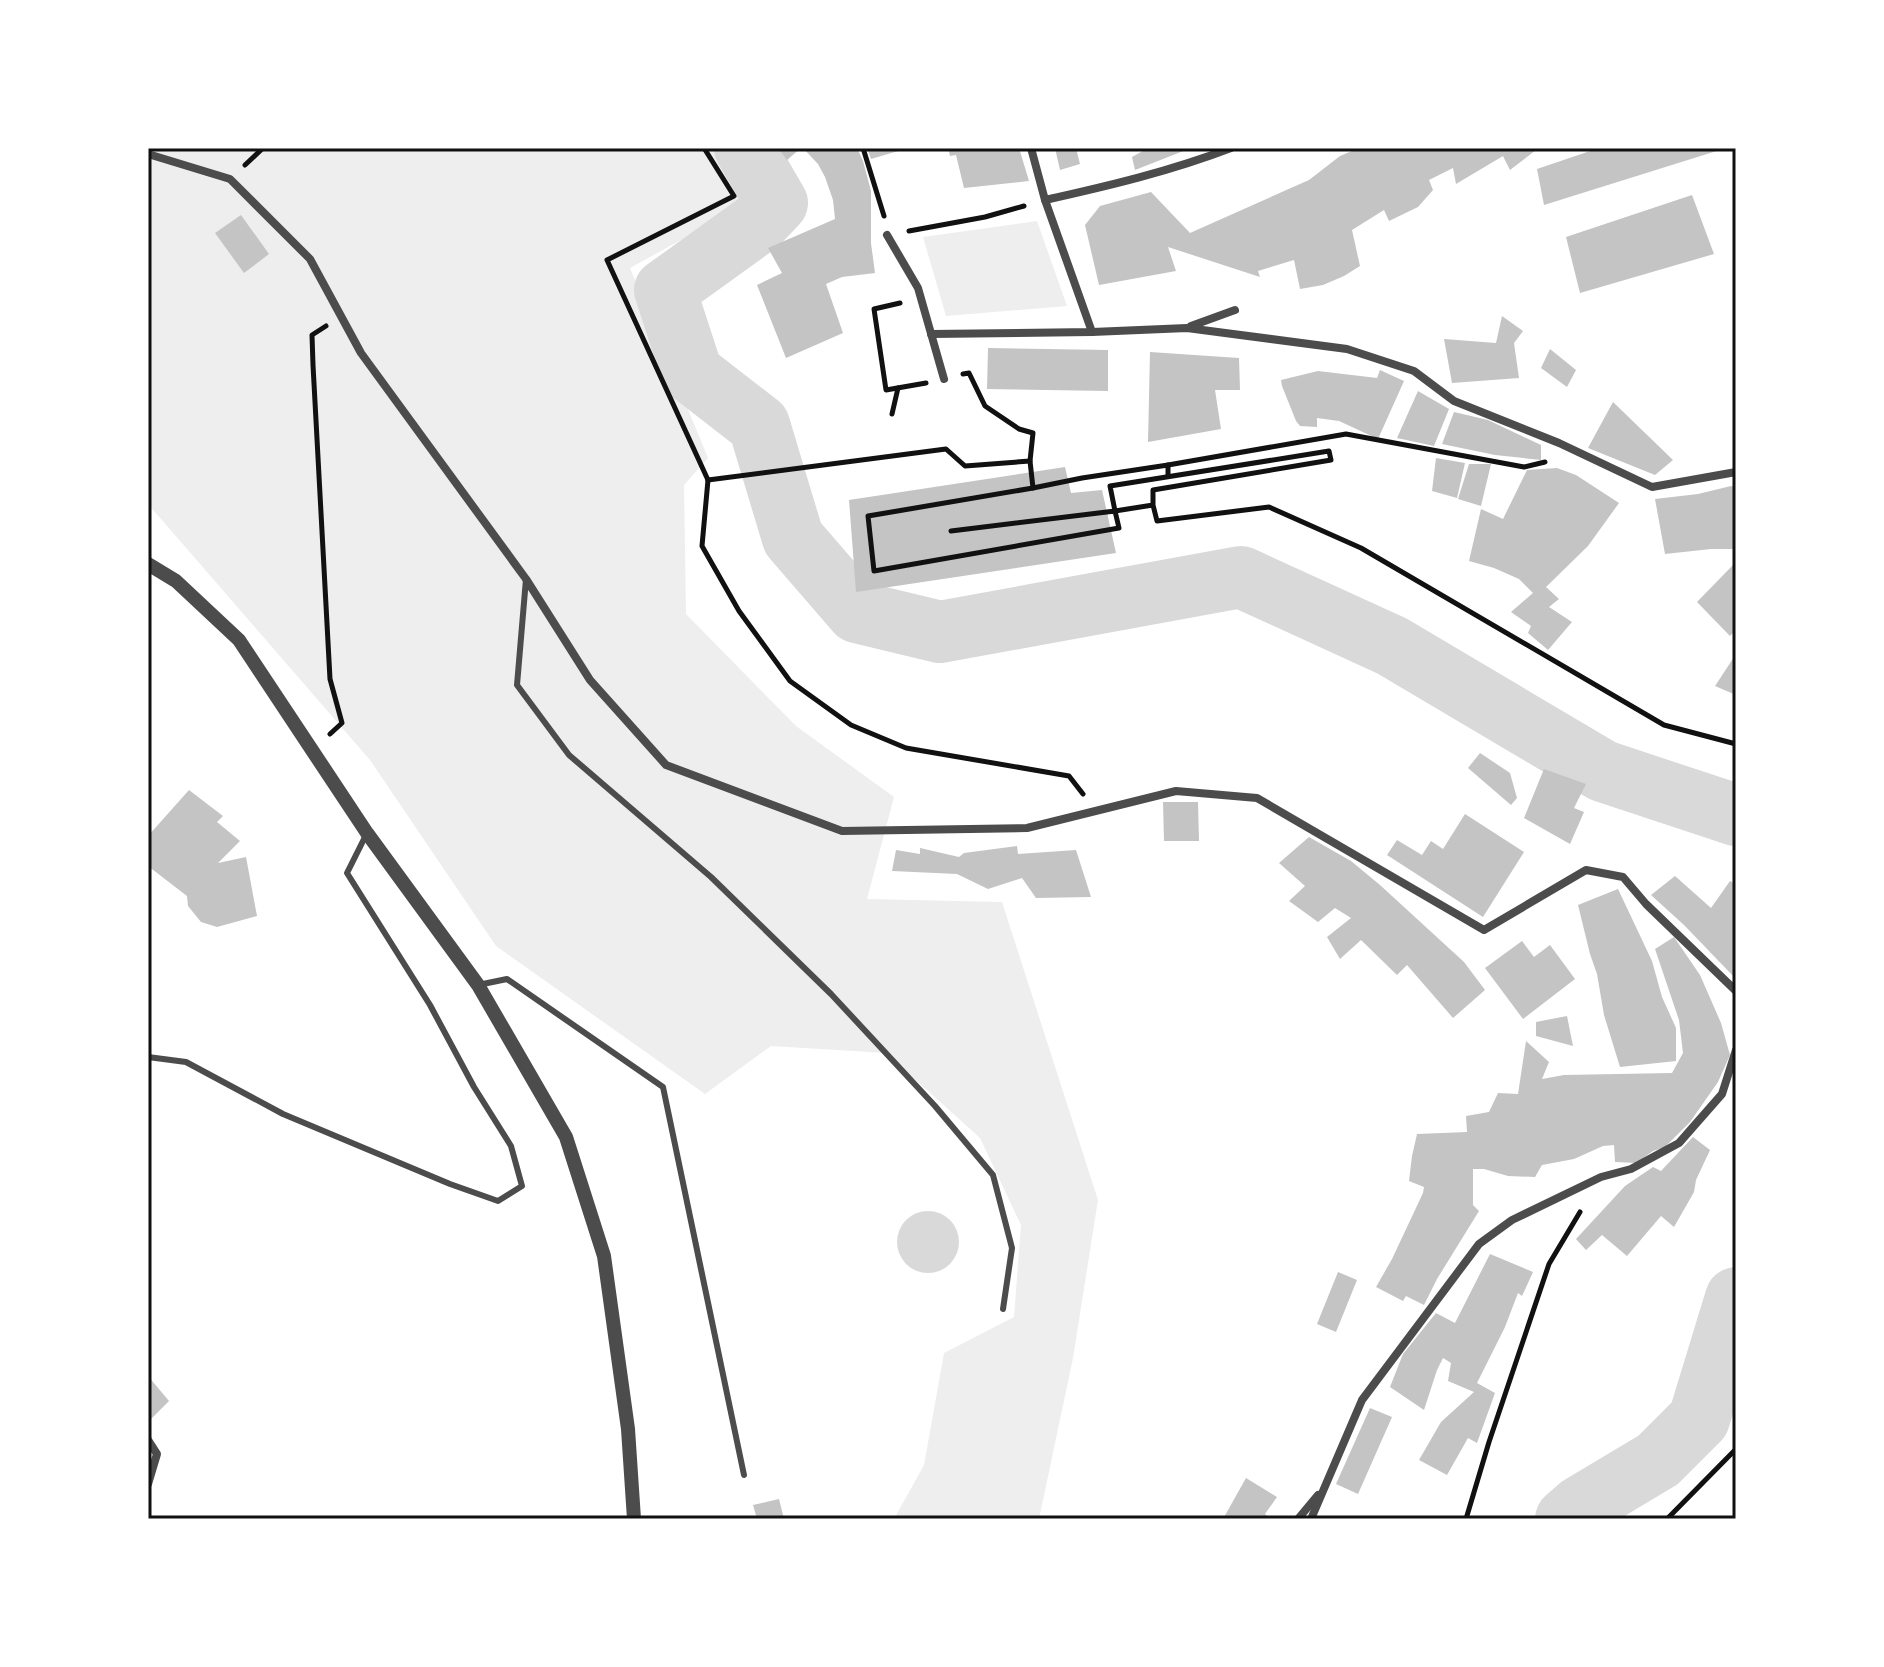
<svg xmlns="http://www.w3.org/2000/svg" width="1884" height="1667" font-family="'Exo 2',sans-serif">
<style>
.green{fill:#eee}
.water{fill:#d9d9d9}
.lines{fill:none;stroke-linecap:round;stroke-linejoin:round}
.river{stroke:#d9d9d9;stroke-width:62}
.building{fill:#c4c4c4}
.path{stroke:#111;stroke-width:5}
.service{stroke:#4c4c4c;stroke-width:6}
.minor{stroke:#4c4c4c;stroke-width:8}
.tertiary{stroke:#4c4c4c;stroke-width:14}
.neatline{fill:none;stroke:#111;stroke-width:3}
</style>
<rect width="100%" height="100%" fill="#fff"/>
<!-- green -->
<g class="green">
<path d="M148,148h572l30,54 -120,66 78,190 -24,27 2,129 110,112 98,71 -27,102 135,3 96,298 -25,158 -34,161h-145l30,-54 20,-112 70,-36 7,-92 -41,-87 -94,-85 -115,-7 -66,48 -209,-148 -126,-186 -222,-256z"/>
<path d="M1037,221l30,85 -121,10 -23,-79z"/>
</g>
<!-- water -->
<g class="water">
<path d="M770,171l21,48 -112,78 24,63 -27,13 -36,-87 107,-71 12,-24 -8,-4 9,-11z"/>
<circle cx="928" cy="1242" r="31"/>
</g>
<g class="lines">
<!-- river -->
<g class="river">
<path d="M745,148l32,55 -19,20 -93,67 27,83 67,52 34,113 64,74 83,20 301,-55 151,69 211,125 133,44"/>
<path d="M1566,1519l15,-13 77,-46 41,-41 37,-121"/>
</g>
</g>
<!-- building -->
<g class="building">
<path d="M778,148h23l-14,12z"/>
<path d="M803,148h54l6,13 8,30v52l4,30 -33,4 -16,7 17,49 -57,25 -29,-73 25,-12 -14,-25 67,-29 -2,-19 -8,-23 -7,-13z"/>
<path d="M867,148h38v1l-34,10z"/>
<path d="M948,148h71l10,33 -65,7 -8,-33 -6,1z"/>
<path d="M1055,148h21l4,16 -20,6z"/>
<path d="M1148,148h43l-56,22 -3,-13z"/>
<path d="M1359,148h176l1,2 -26,20 -7,-14 -47,28 -3,-16 -24,12 4,10 -15,17 -29,14 -5,-11 -32,20 8,36 -16,10 -21,9 -23,4 -6,-29 -36,11 2,6 -92,-30 8,24 -77,14 -14,-60 15,-19 51,-14 39,41 119,-53 31,-24z"/>
<path d="M1599,148h124v1l-179,56 -7,-36z"/>
<path d="M1692,195l22,59 -134,39 -14,-56z"/>
<path d="M241,215l28,39 -25,19 -29,-40z"/>
<path d="M1502,316l21,15 -9,12 5,35 -67,5 -8,-44 52,4z"/>
<path d="M988,348l120,2v41l-121,-2z"/>
<path d="M1550,349l26,21 -9,17 -26,-19z"/>
<path d="M1150,352l89,6 1,32h-25l6,39 -73,13z"/>
<path d="M1380,370l24,11 -26,58 -39,-18 -22,-3v9l-17,-1 -4,-5 -14,-35 -1,-6 37,-9 59,7z"/>
<path d="M1418,391l31,18 -15,37 -37,-8z"/>
<path d="M1613,402l60,58 -18,15 -67,-27z"/>
<path d="M1454,412l34,8 53,25v15l-46,-5 -53,-11z"/>
<path d="M1436,458l29,5 -8,35 -25,-7z"/>
<path d="M1469,464h22l-10,42 -23,-7z"/>
<path d="M1065,467l6,26 31,-3 14,63 -260,39 -7,-92z"/>
<path d="M1557,468l19,7 43,28 -31,43 -42,41 13,12 -10,8 23,15 -24,28 -20,-17 3,-7 -20,-14 22,-19 -14,-14 -25,-11 -25,-7 12,-52 22,10 24,-49z"/>
<path d="M1731,486l5,1v62h-25l-46,5 -10,-55 43,-5z"/>
<path d="M1733,565h3v65l-6,6 -33,-34z"/>
<path d="M1736,654v41l-21,-9z"/>
<path d="M1480,753l30,20 7,25 -6,7 -43,-37z"/>
<path d="M1544,769l42,15 -12,24 10,4 -14,32 -46,-26z"/>
<path d="M189,790l34,26 -6,6 23,19 -22,22 28,-6 11,59 -40,11 -16,-5 -13,-16 -1,-10 -39,-30v-30z"/>
<path d="M1163,802h35l1,39h-35z"/>
<path d="M1465,814l59,38 -41,65 -96,-62 10,-15 25,15 9,-14 12,8z"/>
<path d="M1309,837l42,24 29,24 84,77 21,28 -32,28 -46,-53 -10,10 -36,-35 -21,19 -13,-22 24,-19 -16,-10 -17,14 -29,-21 16,-15 -26,-23z"/>
<path d="M1017,846l1,8 58,-4 15,47 -55,1 -14,-20 -34,11 -31,-15 -65,-3 4,-21 24,4v-6l39,9 5,-4z"/>
<path d="M1675,876l36,32 19,-27 6,3v95l-52,-54 -33,-30z"/>
<path d="M1618,889l34,72 10,36 14,31v33l-56,6 -16,-52 -7,-41 -7,-20 -12,-49z"/>
<path d="M1674,937l26,38 21,48 9,32 -12,27 -28,40 -25,25 -12,4 -17,12 -21,-1 -1,-17 -11,1 -29,13 -32,6 -7,12 -27,-1 -24,-7h-11v36l6,6 -42,68 -13,26 -18,-9 -3,5 -27,-14 16,-28 31,-66 1,-6 -15,-6 3,-25 5,-22 50,-2 -1,-16 23,-4 9,-19 20,1 8,-53 23,21 -7,17 22,-4 108,-2 11,-20 -4,-33 -24,-71z"/>
<path d="M1522,941l12,16 16,-12 25,34 -52,40 -38,-51z"/>
<path d="M1567,1016l6,30 -37,-10v-14z"/>
<path d="M1693,1137l17,13 -14,30 -2,12 -20,35 -13,-11 -34,40 -25,-21 -16,15 -10,-11 49,-53 28,-19 8,4z"/>
<path d="M1490,1254l43,18 -11,24 -4,-3 -13,34 -28,56 18,10 -18,50 -9,-5 -21,37 -28,-15 22,-38 33,-30 -26,-11 3,-18 -8,-5 -6,12 -13,40 -34,-23 13,-33 33,-41 19,10z"/>
<path d="M1338,1272l19,8 -21,52 -19,-8z"/>
<path d="M148,1376l21,25 -21,21z"/>
<path d="M1370,1408l22,9 -34,77 -22,-10z"/>
<path d="M1246,1478l31,19 -12,17 6,5h-48z"/>
<path d="M779,1499l5,20h-27l-4,-14z"/>
</g>
<g class="lines">
<!-- path -->
<g class="path">
<path d="M704,148l30,48 -127,64 101,220"/>
<path d="M863,148l21,68"/>
<path d="M245,165l18,-17"/>
<path d="M909,231l76,-14 39,-11"/>
<path d="M900,303l-26,6 12,81 40,-7"/>
<path d="M326,326l-14,9 1,30 17,314 12,44 -12,11"/>
<path d="M892,414l6,-26"/>
<path d="M1168,465l178,-31 178,33 21,-5"/>
<path d="M708,480l-6,66 37,65 51,70 61,44 55,23 163,28 14,18"/>
<path d="M708,480l238,-31 19,17 65,-5"/>
<path d="M1033,488l49,-10 86,-13v11"/>
<path d="M1153,505v-15l178,-30 -2,-9 -219,35 5,25 38,-6 4,16 112,-14 92,41 303,177 72,19"/>
<path d="M951,531l164,-20 4,17 -245,43 -6,-55 165,-28 -3,-27 3,-28 -14,-4 -34,-23 -16,-33 -6,1"/>
<path d="M1466,1519l23,-77 60,-178 31,-52"/>
<path d="M1667,1519l69,-70"/>
</g>
<!-- service -->
<g class="service">
<path d="M526,579l-9,106 52,70 142,122 120,117 104,112 58,69 19,73 -9,61"/>
<path d="M478,985l29,-6 156,108 81,388"/>
<path d="M148,1057l38,5 97,52 167,70 48,17 24,-15 -11,-40 -37,-59 -44,-82 -83,-132 20,-40"/>
</g>
<!-- minor -->
<g class="minor">
<path d="M1031,148l14,52 47,132"/>
<path d="M148,154l82,25 80,80 51,94 165,226 64,101 76,85 176,66 185,-3 149,-37 81,7 227,132 102,-60 37,7 23,27 90,87"/>
<path d="M1045,200c63,-14 126,-29 186,-52"/>
<path d="M887,235l31,53 26,91"/>
<path d="M1191,326l44,-16"/>
<path d="M931,334l161,-2 95,-4 160,21 67,22 40,30 105,42 93,44 84,-15"/>
<path d="M148,1440l9,14 -9,30"/>
<path d="M1298,1519l20,-24"/>
<path d="M1311,1519l51,-119 117,-156 33,-24 89,-43 30,-8 48,-26 43,-49 14,-44"/>
</g>
<!-- tertiary -->
<path class="tertiary" d="M148,564l28,17 63,59 128,193 111,152 88,152 38,119 24,173 6,90"/>
</g>
<!-- border -->
<rect width="1884" height="1667" fill="none" stroke="#ffffff" stroke-width="300"/>
<rect x="150" y="150" width="1584" height="1367" class="neatline"/>
</svg>
